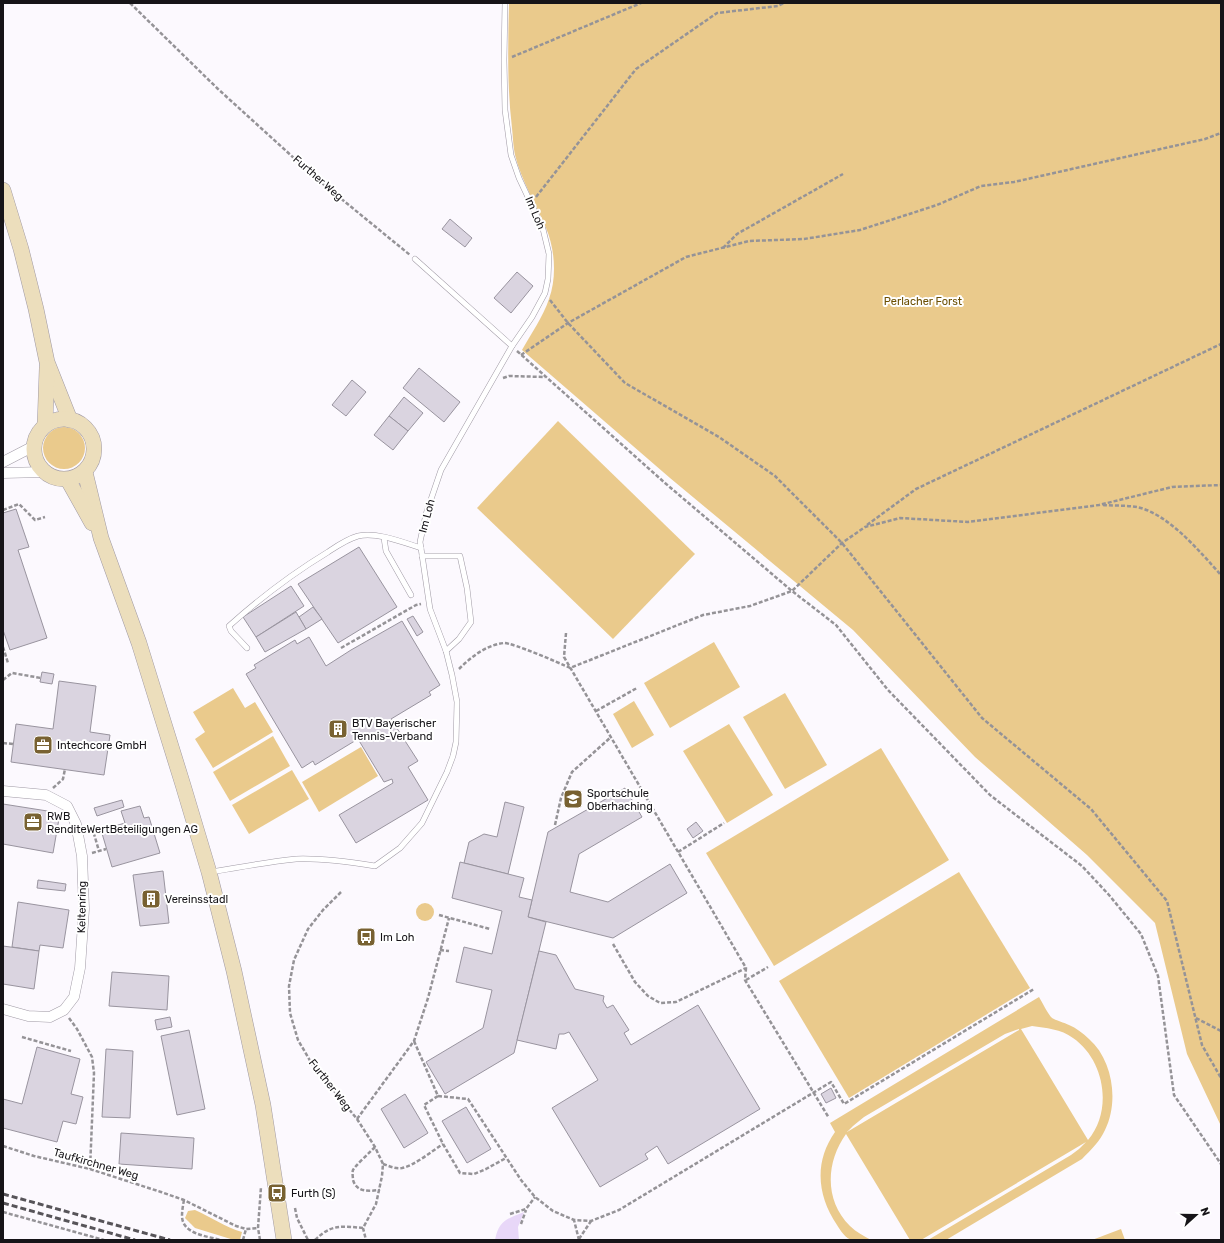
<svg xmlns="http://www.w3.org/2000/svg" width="1224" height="1243" font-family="Rubik,sans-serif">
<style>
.green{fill:#eaca8c;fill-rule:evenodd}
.water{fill:#e8d7f8}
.building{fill:#dad4e0;stroke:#99949f}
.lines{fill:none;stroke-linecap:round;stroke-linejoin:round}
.service-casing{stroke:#a09aa5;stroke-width:6}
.minor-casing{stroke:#a09aa5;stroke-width:11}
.secondary-casing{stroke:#a09aa5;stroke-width:16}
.path{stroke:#959397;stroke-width:2.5;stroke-dasharray:4 2;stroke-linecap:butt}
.service{stroke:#fff;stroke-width:5}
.minor{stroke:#fff;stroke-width:10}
.secondary{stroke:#ecdebc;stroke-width:15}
.rail{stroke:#575459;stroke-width:3;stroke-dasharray:6 3;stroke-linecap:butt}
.labels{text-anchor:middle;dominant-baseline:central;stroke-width:4;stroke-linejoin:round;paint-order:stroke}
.street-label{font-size:11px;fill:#161418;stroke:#fff}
.park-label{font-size:11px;fill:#6c4f03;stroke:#fff}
.poi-label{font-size:11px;fill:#161418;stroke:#fff;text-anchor:start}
</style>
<rect width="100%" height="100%" fill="#fcf9fe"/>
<!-- green -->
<g class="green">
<path d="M509,3h712v1123l-34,-72 -32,-131 -68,-68 -112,-98 -122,-127 -183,-152 -148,-128c9,-16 21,-33 27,-51 8,-22 6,-50 -3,-71 -10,-24 -25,-48 -31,-73 -2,-9 -2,-18 -3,-27 -5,-42 -4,-83 -3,-125z"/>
<path d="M558,421l137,133 -82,85 -136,-131z"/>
<circle cx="64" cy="448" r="21"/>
<path d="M714,642l26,45 -70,41 -26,-45z"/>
<path d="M233,688l12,20 10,-6 18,30 -60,36 -18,-29 10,-7 -12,-20z"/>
<path d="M785,693l42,72 -42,24 -42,-72z"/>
<path d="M634,701l20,34 -22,13 -19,-34z"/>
<path d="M729,724l44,71 -46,28 -44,-72z"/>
<path d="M273,736l17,30 -60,35 -17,-29z"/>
<path d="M361,747l17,29 -59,36 -17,-30z"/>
<path d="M881,748l68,112 -175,106 -68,-113z"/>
<path d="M292,770l17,29 -60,35 -17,-29z"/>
<path d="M959,872l71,116 -181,110 -70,-117z"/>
<circle cx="425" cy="912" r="9"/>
<path d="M1039,997c3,5 9,17 13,21 3,2 13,5 17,7 7,3 14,8 20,14 24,21 30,63 16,91 -5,11 -14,20 -23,29l-136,81h-18l143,-85 8,-6 7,-7 -165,98h-11l-64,-106c-20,28 -22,66 4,92 6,6 14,10 21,14 -6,0 -13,1 -19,0 -6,-1 -12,-10 -15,-15 -20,-30 -23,-63 -2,-93l-5,-9zM1032,1026c14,2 29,3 41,12 32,22 40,73 15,102l-67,-111zM1019,1029v1l-172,102 6,-6 11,-9 141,-83z"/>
<path d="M195,1210c16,7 30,17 47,22l-2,8h-6l-39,-12 -10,-10 3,-7z"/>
<path d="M1121,1229l4,11h-33z"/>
</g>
<!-- water -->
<path class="water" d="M524,1212l-6,15 1,13h-24c4,-20 12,-21 29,-28z"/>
<!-- building -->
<g class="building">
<path d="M450,219l22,19 -7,9 -23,-18z"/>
<path d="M517,272l16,14 -22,27 -17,-15z"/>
<path d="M419,368l41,34 -16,20 -41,-34z"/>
<path d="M352,380l14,12 -20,24 -14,-11z"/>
<path d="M404,397l19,16 -15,18 -19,-15z"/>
<path d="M389,416l19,15 -15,19 -19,-15z"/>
<path d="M16,509l13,38 -11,3 29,88 -37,12 -7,-20v-117z"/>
<path d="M359,547l38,60 -59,36 -40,-59z"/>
<path d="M291,586l13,20 -48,31 -13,-20z"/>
<path d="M313,607l9,12 -16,10 -7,-12z"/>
<path d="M296,612l10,17 -41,23 -9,-15z"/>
<path d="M413,616l10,16 -6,4 -10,-17z"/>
<path d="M402,621l38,64 -11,7 2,3 -40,24 27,42 -10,6 20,33 -72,43 -17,-28 54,-32 -1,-4 -8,3 -26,-43 -43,26 -2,-4 -11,7 -56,-94 10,-6 -2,-3 41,-25 2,4 12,-7 17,29 25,-16z"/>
<path d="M42,672l12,2 -2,10 -12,-2z"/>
<path d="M59,681l37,5 -6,46 20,3 -6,40 -93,-13 5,-38 37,5z"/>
<path d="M625,788l17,29 -63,37 -9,38 38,10 62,-38 17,29 -74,45 -85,-21 20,-85z"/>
<path d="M122,800l2,7 -27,9 -3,-8z"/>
<path d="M505,802l19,5 -16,67 -44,-11 5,-21 15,-8 13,3z"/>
<path d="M3,804l57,9 -7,40 -50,-9z"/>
<path d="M140,806l4,12 5,-1 11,36 -48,14 -11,-37 24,-7 -4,-12z"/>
<path d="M696,822l7,9 -10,7 -6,-9z"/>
<path d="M460,862l64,16 -5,19 13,3 -4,17 18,5 -32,131 -69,41 -19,-32 57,-34 9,-38 -36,-8 8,-35 28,7 10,-43 -50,-13z"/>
<path d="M163,871l6,52 -29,3 -7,-51z"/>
<path d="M38,880l28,4 -1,7 -28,-3z"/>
<path d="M18,902l51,8 -6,38 -23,-3 -1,6 -27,-4z"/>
<path d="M3,946l36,5 -5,38 -31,-5z"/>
<path d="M539,951l17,4 19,34 29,7 -1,5 4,7 6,-3 16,25 -5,3 7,12 67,-40 62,104 -92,55 -11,-18 -12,8 3,5 -48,28 -48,-79 46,-28 -29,-48 -5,2h-5l-3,15 -39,-9z"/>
<path d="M112,972l57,4 -2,34 -58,-4z"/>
<path d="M170,1017l2,10 -15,3 -2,-10z"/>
<path d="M189,1030l16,79 -28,6 -16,-79z"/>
<path d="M37,1047l43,12 -9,35 12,3 -7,27 -13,-3 -6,21 -54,-14v-29l19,5z"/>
<path d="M106,1049l27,2 -3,67 -28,-1z"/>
<path d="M831,1088l5,10 -10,5 -5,-9z"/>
<path d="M405,1094l23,39 -24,15 -23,-39z"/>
<path d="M466,1107l25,42 -24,14 -25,-42z"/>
<path d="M121,1133l73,5 -2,31 -73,-5z"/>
</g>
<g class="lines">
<defs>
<g id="service">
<path d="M415,259l97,87"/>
<path d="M384,538l2,13 25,44"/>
<path d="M422,556h38l7,32 4,34 -12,17 -13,12"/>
<path d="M247,648l-16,-17 -2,-5c29,-26 66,-54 99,-74 9,-6 19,-13 30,-16 20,-4 44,6 63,12"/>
<path d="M211,872c28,-5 57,-10 85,-13 26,-1 54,3 79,7l25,-18 22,-25 25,-51 6,-16 3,-14 1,-40 -5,-27 -6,-24 -16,-42 -9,-61 -1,-6 6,-28 15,-44 71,-124 20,-29 13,-24 3,-14 1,-25 -6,-25 -24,-51 -8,-23 -6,-45 -1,-50 1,-57"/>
</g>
<g id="minor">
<path d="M3,462l31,-16"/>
<path d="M3,473l41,-1"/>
<path d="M3,791l43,4 21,11 9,18 6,32 2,53 -4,59 -6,29 -10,13 -14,7 -22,-1 -25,-7"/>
</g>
<g id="secondary">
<path d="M3,190l18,59 15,60 11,53 23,58"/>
<circle cx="64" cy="449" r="30"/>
<path d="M45,425l2,-57"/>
<path d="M85,472l16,66 38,105 44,142 26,87 25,99 29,134 21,135"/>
<path d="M68,480l24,43"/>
</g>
</defs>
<!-- service casing -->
<use href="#service" class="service-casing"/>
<!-- minor casing -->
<use href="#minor" class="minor-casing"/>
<!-- secondary casing -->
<use href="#secondary" class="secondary-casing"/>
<!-- path -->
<g class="path">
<path d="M130,3l88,86 99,90 93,76"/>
<path d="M512,57l129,-54"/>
<path d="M536,197l100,-128 81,-56 61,-7 6,-3"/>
<path d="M723,248l14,-14 106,-60"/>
<path d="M550,300l18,23 57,60 94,54 56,39 67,67 140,175 109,91 76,92 35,144 19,33"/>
<path d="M517,351l148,132 127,108 44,34 52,65 102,105 92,71 27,29 32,39 17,42 16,119 47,69"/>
<path d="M521,355l47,-32 118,-66 63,-16 55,-2 56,-9 77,-25 44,-19 33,-4 191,-43 16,-6"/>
<path d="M503,378l6,-2 36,1"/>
<path d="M1103,505c11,1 23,0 34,2 32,7 63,45 84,68"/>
<path d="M3,510l16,-6 16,16 10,-3"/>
<path d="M867,525l49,-36 305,-145"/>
<path d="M566,633l-2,24 182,311 -1,12 84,138"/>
<path d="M3,647l5,16"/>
<path d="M341,648l75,-43 5,-1"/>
<path d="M459,669c12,-12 27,-24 45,-26 9,0 56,20 66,25l133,-53 47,-9 42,-15 50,-48 23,-16 35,-9 68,4 131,-17 73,-18 49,-2"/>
<path d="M3,680l9,-7 29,5"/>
<path d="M596,711l41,-23"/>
<path d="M3,743l10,1"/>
<path d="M53,788l10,-9 2,-10"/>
<path d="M555,825l6,-27 11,-26 39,-35"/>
<path d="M92,827l7,24"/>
<path d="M678,852l46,-29"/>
<path d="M92,853l14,-4"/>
<path d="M341,892l-18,18 -15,19 -14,31 -5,26 1,27 8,27 14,24 45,55 18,28 8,17 -1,12 -6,28 -13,24 3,12"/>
<path d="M439,915l51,14"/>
<path d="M613,944l22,38 13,14 12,7 16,-1 70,-34"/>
<path d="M440,950l9,1"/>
<path d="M746,980l22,-13"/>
<path d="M69,1018l8,11 15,28 2,16 -4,96"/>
<path d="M1196,1018l25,13"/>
<path d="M22,1037l49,14"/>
<path d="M414,1041l24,55 30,3 53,81 14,17 18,14 21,9"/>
<path d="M438,1096l-14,9 19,39 17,29 14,1 12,-5 20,-11"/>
<path d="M357,1119l57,-78 14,-43 21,-80"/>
<path d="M3,1146l31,10 56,13 71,23 23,8 52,26 10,3 12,-1"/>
<path d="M375,1147c-5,5 -20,19 -22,23 -1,3 0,7 0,10 4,13 16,11 27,10"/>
<path d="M383,1164c6,2 12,5 19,4 12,-2 30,-17 41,-24"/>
<path d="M184,1200c-1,5 -2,11 -2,16 0,18 25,20 38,24"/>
<path d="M295,1208l2,10 11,22"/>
<path d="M3,1212l101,28"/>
<path d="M510,1214l16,-5 9,-12"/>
<path d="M521,1224l5,-14"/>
<path d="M579,1239l12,-18"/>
<path d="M243,1240l3,-11"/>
<path d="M260,1240l-2,-12 3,-41"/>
<path d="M315,1240c16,-16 27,-14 48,-12"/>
<path d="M579,1240l-5,-20 17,1 28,-11 212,-128 13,22 190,-115"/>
</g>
<!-- service -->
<use href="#service" class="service"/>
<!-- minor -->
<use href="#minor" class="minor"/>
<!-- secondary -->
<use href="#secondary" class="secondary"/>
<!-- rail -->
<g class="rail">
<path d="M3,1194l167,46"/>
<path d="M3,1203l132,37"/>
</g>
</g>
<!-- icons -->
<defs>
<symbol id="building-square" viewBox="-11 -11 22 22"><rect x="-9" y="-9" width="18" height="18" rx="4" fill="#786131" stroke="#fff"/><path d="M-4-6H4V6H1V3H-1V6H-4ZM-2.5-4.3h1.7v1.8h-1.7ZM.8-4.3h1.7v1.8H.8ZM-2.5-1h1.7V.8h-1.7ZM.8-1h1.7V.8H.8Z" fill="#fff"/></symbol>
<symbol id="office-square" viewBox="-11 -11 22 22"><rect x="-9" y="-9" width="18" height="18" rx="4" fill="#786131" stroke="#fff"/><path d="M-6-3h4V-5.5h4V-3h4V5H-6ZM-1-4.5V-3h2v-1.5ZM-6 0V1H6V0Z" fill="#fff"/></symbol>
<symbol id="school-square" viewBox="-11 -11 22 22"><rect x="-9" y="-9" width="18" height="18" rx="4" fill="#786131" stroke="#fff"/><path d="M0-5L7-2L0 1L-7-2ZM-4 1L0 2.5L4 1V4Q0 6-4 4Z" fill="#fff"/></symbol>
<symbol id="bus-square" viewBox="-11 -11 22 22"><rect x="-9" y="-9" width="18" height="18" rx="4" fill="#786131" stroke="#fff"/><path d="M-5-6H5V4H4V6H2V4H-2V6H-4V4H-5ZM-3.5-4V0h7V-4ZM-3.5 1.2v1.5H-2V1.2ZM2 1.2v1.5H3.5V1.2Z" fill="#fff"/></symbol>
</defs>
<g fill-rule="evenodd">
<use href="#building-square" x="327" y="718" width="22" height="22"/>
<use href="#office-square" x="32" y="734" width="22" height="22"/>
<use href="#school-square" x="562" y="788" width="22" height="22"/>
<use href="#office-square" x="22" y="811" width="22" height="22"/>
<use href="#building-square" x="140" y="888" width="22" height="22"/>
<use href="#bus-square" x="355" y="926" width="22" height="22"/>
<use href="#bus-square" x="266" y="1182" width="22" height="22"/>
</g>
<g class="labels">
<!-- street labels -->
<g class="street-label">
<text transform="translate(318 178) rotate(41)">Further Weg</text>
<text transform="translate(535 213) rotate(67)">Im Loh</text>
<text transform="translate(427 516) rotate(-75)">Im Loh</text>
<text transform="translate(82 907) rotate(-89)">Keltenring</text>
<text transform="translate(330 1085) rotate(52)">Further Weg</text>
<text transform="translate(96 1164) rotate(16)">Taufkirchner Weg</text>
</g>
<!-- park labels -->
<g class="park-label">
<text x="923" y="301">Perlacher Forst</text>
</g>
<!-- poi labels -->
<g class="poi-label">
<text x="352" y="723">BTV Bayerischer<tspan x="352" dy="13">Tennis-Verband</tspan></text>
<text x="57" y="745">Intechcore GmbH</text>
<text x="587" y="793">Sportschule<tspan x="587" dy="13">Oberhaching</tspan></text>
<text x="47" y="816">RWB<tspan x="47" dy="13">RenditeWertBeteiligungen AG</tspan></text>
<text x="165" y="899">Vereinsstadl</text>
<text x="380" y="937">Im Loh</text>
<text x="291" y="1193">Furth (S)</text>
</g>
</g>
<!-- border -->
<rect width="1224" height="1243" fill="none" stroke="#161418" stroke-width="8"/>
<!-- north arrow -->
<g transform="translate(1196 1215) rotate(69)" stroke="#ffffff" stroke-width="3" paint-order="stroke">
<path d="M0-3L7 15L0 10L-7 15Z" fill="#161418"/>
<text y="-6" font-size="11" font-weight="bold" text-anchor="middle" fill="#161418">N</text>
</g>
</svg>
